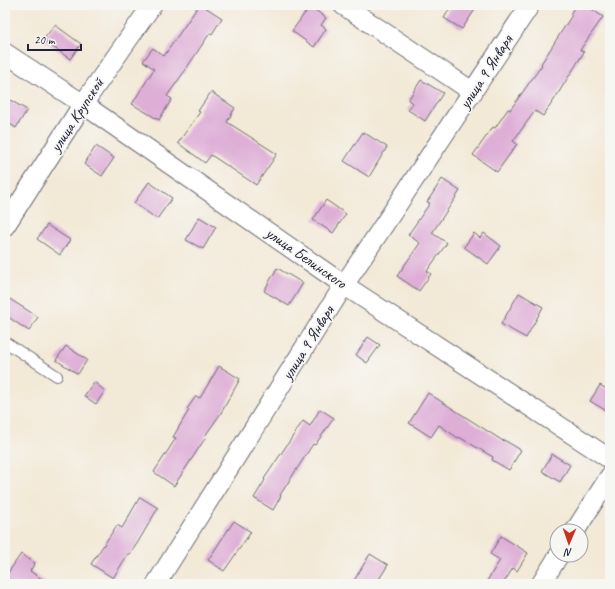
<svg xmlns="http://www.w3.org/2000/svg" width="615" height="589" font-family="Caveat,sans-serif">
<style>
.building{fill:#deaed7}
.lines{fill:none;stroke-linecap:round;stroke-linejoin:round}
.service-casing{stroke:#6b6872;stroke-width:12}
.minor-casing{stroke:#6b6872;stroke-width:21}
.service{stroke:#fff;stroke-width:10}
.minor{stroke:#fff;stroke-width:19}
.labels{text-anchor:middle;dominant-baseline:central;stroke-width:3.5;stroke-linejoin:round;paint-order:stroke}
.street-label{font-size:16px;fill:#22223b;stroke:#f6f6f2}
</style>
<rect width="100%" height="100%" fill="#f6f6f2"/>
<filter id="ink" filterUnits="userSpaceOnUse"><feTurbulence type="fractalNoise" baseFrequency=".025" numOctaves="2"/><feDisplacementMap in="SourceGraphic" scale="8" xChannelSelector="R" yChannelSelector="G"/><feConvolveMatrix kernelMatrix="1 2 1 2 8 2 1 2 1" color-interpolation-filters="sRGB"/></filter>
<filter id="wash" filterUnits="userSpaceOnUse"><feTurbulence type="fractalNoise" baseFrequency=".012" numOctaves="4" result="noise"/><feDisplacementMap in="SourceGraphic" scale="16" xChannelSelector="R" yChannelSelector="G"/><feGaussianBlur stdDeviation="0.9" result="paint"/><feColorMatrix in="noise" values="0 0 0 0 0 0 0 0 0 0 0 0 0 0 0 0 0 1.4 0 .05"/><feComposite in="paint" operator="in"/></filter>
<g filter="url(#wash)">
<rect width="100%" height="100%" fill="#f3e9d7"/>
<g id="blocks">
<!-- building -->
<g class="building">
<path d="M199,5h3l20,13 -10,16 -2,-1 -26,39 -17,24 5,3 -13,21 -27,-16 22,-35 -11,-8 10,-13 11,8z"/>
<path d="M452,5h26l-16,24 -18,-11z"/>
<path d="M576,5h10l17,12 -23,33 4,2 -30,48 -11,16 -8,-5 -22,30 4,3 -20,28 -24,-17 20,-28 2,1 13,-19 2,1 32,-45 -1,-1 31,-49 -2,-1z"/>
<path d="M310,6l16,12 -5,7 5,4 -12,18 -22,-16z"/>
<path d="M55,25l26,19 -11,15 -27,-19z"/>
<path d="M421,80l22,13 -18,28 -17,-11 5,-7 -5,-3z"/>
<path d="M211,92l24,16 -8,14 50,32 -21,31 -45,-30 -6,8 -27,-20 22,-31 -2,-1z"/>
<path d="M5,97l22,13 -11,18 -11,-7z"/>
<path d="M363,132l24,15 -18,30 -25,-16z"/>
<path d="M96,146l18,12 -12,18 -18,-12z"/>
<path d="M442,179l18,12 -28,42 15,10 -20,28 4,3 -12,17 -22,-15 23,-33 -12,-8 22,-32 -3,-1z"/>
<path d="M149,182l23,16 -15,21 -23,-16z"/>
<path d="M326,200l20,14 -13,19 -20,-13z"/>
<path d="M199,217l17,10 -13,22 -17,-9z"/>
<path d="M47,225l23,15 -10,15 -23,-16z"/>
<path d="M474,233l6,5 4,-5 17,13 -13,18 -24,-17z"/>
<path d="M277,268l26,15 -14,23 -25,-15z"/>
<path d="M519,293l24,14 -17,31 -25,-14z"/>
<path d="M5,296l33,21 -9,14 -24,-16z"/>
<path d="M368,337l12,8 -13,18 -11,-8z"/>
<path d="M66,346l21,14 -9,14 -22,-14z"/>
<path d="M219,366l21,13 -19,34 -16,23 1,1 -32,49 -20,-14 22,-34 -3,-1 16,-27 -2,-1 9,-13 4,2z"/>
<path d="M94,382l11,9 -9,13 -12,-8z"/>
<path d="M600,385l10,6v22l-20,-12z"/>
<path d="M428,393l75,48 1,-1 17,10 -12,20 -17,-10 1,-3 -34,-20 -1,1 -19,-13 -8,12 -22,-14z"/>
<path d="M320,409l14,9 -19,27 -2,-1 -33,51 1,1 -8,14 -19,-12 11,-18 -1,-1 39,-58 7,5z"/>
<path d="M552,454l18,11 -10,17 -18,-11z"/>
<path d="M140,497l18,11 -20,34 -8,12h-2l-15,24 -22,-14 26,-39 5,3z"/>
<path d="M234,521l17,11 -27,39 -16,-11z"/>
<path d="M501,536l27,17 -11,18 -4,-3 -10,16h-18l15,-24 -10,-6z"/>
<path d="M21,554l14,9 -5,8 19,13h-44v-7z"/>
<path d="M370,554l18,11 -12,19h-24z"/>
</g>
</g>
</g>
<g filter="url(#ink)">
<use href="#blocks" fill-opacity="0" stroke="#6b6872" stroke-width="1"/>
<g class="lines">
<defs>
<path id="service" d="M5,342l52,34"/>
<g id="minor">
<path d="M343,5l130,87"/>
<path d="M5,53l78,51 261,181 266,174"/>
<path d="M5,226l78,-122 69,-99"/>
<path d="M575,531l35,-55"/>
<path d="M156,584l188,-299 186,-280"/>
<path d="M541,584l18,-29"/>
</g>
</defs>
<!-- service casing -->
<use href="#service" class="service-casing"/>
<!-- minor casing -->
<use href="#minor" class="minor-casing"/>
<!-- service -->
<use href="#service" class="service"/>
<!-- minor -->
<use href="#minor" class="minor"/>
</g>
</g>
<g class="labels">
<!-- street labels -->
<g class="street-label">
<text transform="translate(486 72) rotate(-57)">улица 9 Января</text>
<text transform="translate(77 115) rotate(-57)">улица Крупской</text>
<text transform="translate(306 258) rotate(35)">улица Белинского</text>
<text transform="translate(308 343) rotate(-58)">улица 9 Января</text>
</g>
</g>
<!-- margin -->
<rect width="615" height="589" fill="none" stroke="#f6f6f2" stroke-width="20"/>
<!-- north arrow -->
<g transform="translate(569 543) rotate(182)"><circle r="19" fill="#f6f6f2" stroke="#a1a1a9"/>
<path d="M0-3L7 15L0 10L-7 15Z" fill="#c8321e"/>
<text y="-6" font-size="11" font-weight="bold" text-anchor="middle" fill="#22223b">N</text>
</g>
<!-- scale -->
<path d="M28 44v6h53v-6" fill="none" stroke="#22223b" stroke-width="2"/>
<text x="34" y="44" font-size="12" fill="#22223b" stroke="#f6f6f2" stroke-width="3" paint-order="stroke">20 m</text>
</svg>
